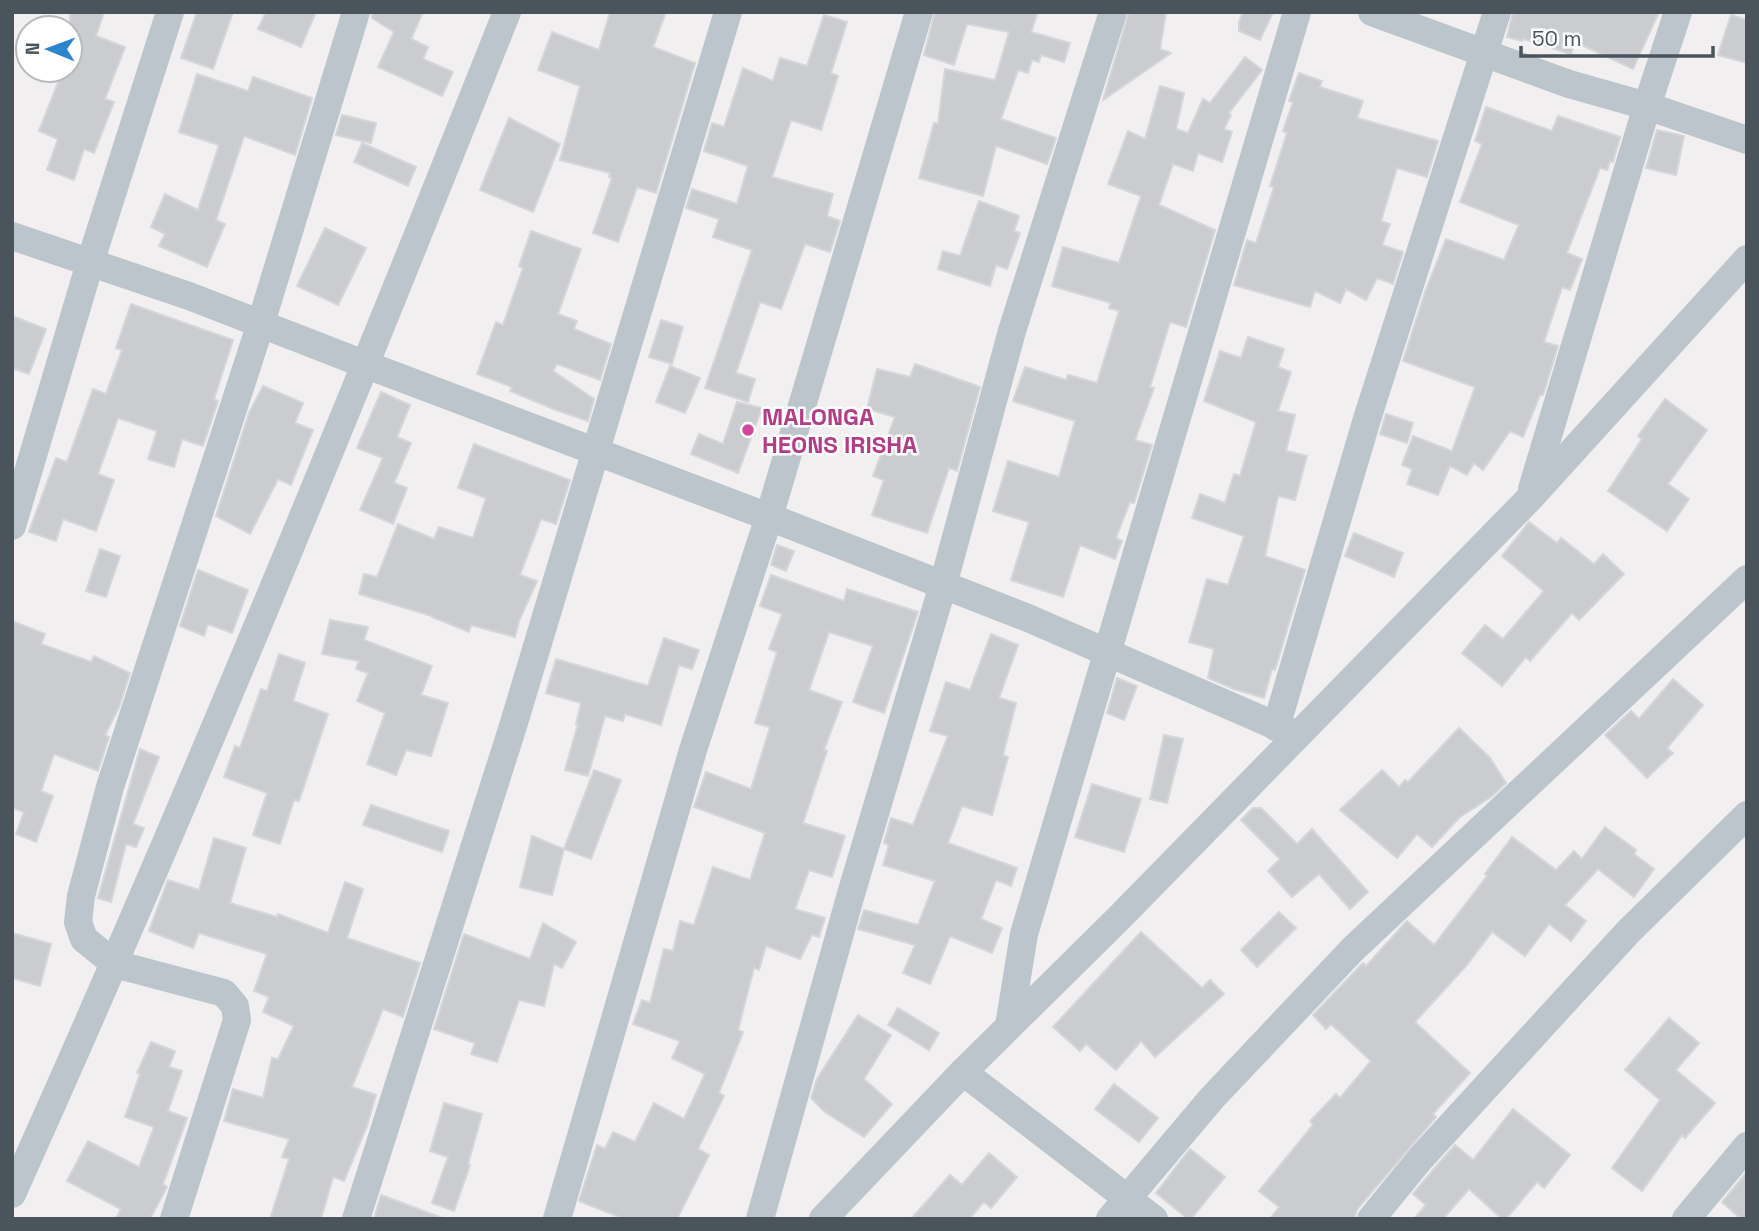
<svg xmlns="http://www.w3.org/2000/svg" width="1759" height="1231" font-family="'Space Grotesk',sans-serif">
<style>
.building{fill:#caccd0;stroke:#d4d6da;stroke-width:2}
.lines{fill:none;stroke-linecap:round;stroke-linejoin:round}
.street{stroke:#bcc5cb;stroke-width:28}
.hotel-dot{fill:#d1479c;stroke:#fff;stroke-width:2.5}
.labels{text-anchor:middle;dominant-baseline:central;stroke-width:5;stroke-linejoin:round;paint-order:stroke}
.hotel-label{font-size:24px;font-weight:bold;fill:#b23c85;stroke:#fff;text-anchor:start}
</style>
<rect width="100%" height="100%" fill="#f1eff0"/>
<!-- building -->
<g class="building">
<path d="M70,12h34l-8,24 29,11 -20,52 9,3 -20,51 -10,-4 -10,31 -27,-10 11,-31 -19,-8 24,-61h7z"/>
<path d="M197,12h36l-20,57 -32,-11z"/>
<path d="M266,12h50l-15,35 -43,-18z"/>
<path d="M372,12h51l-12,27 17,8 -5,12 30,13 -11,24 -64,-29 16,-35 -22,-14z"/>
<path d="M610,12h56l-13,35 42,16 -39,130 -19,-6 -19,55 -25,-9 19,-55 -3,-1 1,-4 -50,-13 20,-74 -42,-16 14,-38 47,18z"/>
<path d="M935,12h103l-7,20 39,11 -6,19 -23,-7 -2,7 -7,-2 -4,13 -10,-3 -17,49 55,19 -9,26 -51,-18 -13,50 -64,-18 15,-55 4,1 7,-55 50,11 14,-48 -42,-8 -13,41 -30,-10z"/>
<path d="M1129,12h37l-6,37 11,4 -68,47z"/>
<path d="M1243,12h30l-13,28 -21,-9v-9z"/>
<path d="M1513,12h146l-26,57 -58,-27 -4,12 -48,-15 -1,2 -15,-4z"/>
<path d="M824,15l23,7 -16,51 7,3 -17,54 -30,-10 -19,57 61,17 -6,22 13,5 -10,31 -25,-8 -24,65 -21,-7 -24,71 19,6 -7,23 -43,-14 47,-138 -39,-13 6,-18 -33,-11 6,-19 45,15 11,-38 -44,-15 8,-28 12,4 19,-59 30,13 7,-23 27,8z"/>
<path d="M1731,15l16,5v43l-29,-8z"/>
<path d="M1245,57l17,13 -33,43 2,2 -7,14 8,3 -10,30 -24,-9 -5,18 -20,-7 -14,41 56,25 -29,97 -16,-5 -20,65 4,1 -19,52 17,5 -18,58 -4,-1 -14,36 6,3 -7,18 -35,-14 -17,52 -52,-17 18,-58 -36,-11 15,-50 51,16 16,-56 -62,-20 12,-34 41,13 2,-5 29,8 22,-72 -10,-3 2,-5 -59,-17 11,-39 56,16 22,-67 -33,-12 20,-53 17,8 15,-53 24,7 -8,36 12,4 15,-34 7,4z"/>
<path d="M1299,73l23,8 -2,6 43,14 -6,17 81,23 -11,36 -30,-9 -16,53 9,3 -8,21 21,7 -10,32 -16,-6 -11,22 -20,-11 -6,14 -25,-12 -5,16 -76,-22 13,-45 9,3 18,-56 -4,-1 17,-53 -4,-2 10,-29 -4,-1z"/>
<path d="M197,74l51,17 5,-14 59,21 -17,57 -51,-19 -28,84 9,4 -18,43 -48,-21 6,-12 -14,-7 14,-33 33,16 21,-65 -40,-13z"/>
<path d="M1486,107l66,24 6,-15 62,21 -7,25 -3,-1 -3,9 -7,-2 -33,85 15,6 -12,31 -8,-3 -18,55 14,4 -15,49h-3l-17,42 -13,-6 -27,39 -9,-7 -7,12 -17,-9 -12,29 -31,-11 5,-15 -10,-4 11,-29 39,15 23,-64 -72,-26 22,-69 21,-53 58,21 15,-35 -59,-23 22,-58 -7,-3z"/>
<path d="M342,115l34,8 -5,20 -35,-8z"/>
<path d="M509,118l51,26 -27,68 -53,-22z"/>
<path d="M1657,130l27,6 -8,39 -30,-7z"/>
<path d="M362,143l54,24 -8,19 -54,-24z"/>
<path d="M979,201l40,15 -5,15 6,2 -13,36 -11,-4 -6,21 -52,-17 5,-18 17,5z"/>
<path d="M325,228l41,20 -28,57 -41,-19z"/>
<path d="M531,231l50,18 -23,65 19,7 -3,8 37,15 -11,36 -43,-16 -4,7 41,28 -6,22 -32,-11 -46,-19 2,-4 -35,-13 19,-52 7,3 20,-57 -4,-2z"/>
<path d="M131,304l102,36 -19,59 4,2 -15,45 -21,-7 -8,28 -26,-8 9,-28 -39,-13 -20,56 16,6 -18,51 -33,-12 -7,22 -27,-9 27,-74 11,4 26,-73 13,5 16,-44 -6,-2z"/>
<path d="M12,316l34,13 -17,45 -17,-6z"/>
<path d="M661,320l22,7 -11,37 -23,-7z"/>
<path d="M1248,337l36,12 -6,18 13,5 -13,39 17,4 -9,36 21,5 -12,44 -17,-4 -13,60 40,14 -30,100 -3,-1 -8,29 -30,-9 -26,-11 6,-29 -25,-7 18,-63 21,6 16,-49 -52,-18 8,-24 25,9 9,-29 6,2 16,-54 -52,-21 16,-50 21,7z"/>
<path d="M915,364l65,23 -23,84 -8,-3 -22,65 -55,-18 12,-35 -11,-4 22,-59 -28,-8 10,-40 33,8z"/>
<path d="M670,366l30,12 -15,35 -29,-11z"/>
<path d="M263,386l40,17 -8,20 18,7 -22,55 -13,-6 -28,55 -34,-18 33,-103z"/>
<path d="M381,392l29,13 -13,32 14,6 -17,40 13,5 -14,36 -33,-14 23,-52 -26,-10z"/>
<path d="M1665,399l42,31 -39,54 21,15 -22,32 -59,-40 34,-52 -4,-3z"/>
<path d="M737,402l25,6 -24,65 -47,-19 8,-20 24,10z"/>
<path d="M1386,414l27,9 -6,20 -27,-9z"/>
<path d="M474,444l96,36 -14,44 -15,-5 -21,56 17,6 -18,40 -4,16 -44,-12 -2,7 -37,-15v-1l-73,-22 5,-20 13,3 21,-53 36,15 5,-12 34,11 13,-40 -28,-10z"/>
<path d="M1529,522l28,21 4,-5 33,26 9,-10 21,20 -45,46 -7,-7 -42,48 -4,-4 -24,29 -40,-33 23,-28 18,14 41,-48 -42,-35z"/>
<path d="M1354,533l49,20 -9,24 -49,-21z"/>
<path d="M777,545l17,6 -8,20 -15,-6z"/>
<path d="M100,549l20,7 -14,41 -20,-6z"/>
<path d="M198,570l50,20 -16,43 -24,-9 -4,12 -24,-10z"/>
<path d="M771,575l73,26 3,-12 71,23 -34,101 -31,-11 20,-56 -44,-14 -20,58 33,12 -18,48 3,1 -24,72 42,13 -13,41 -23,-7 -14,39 30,9 -6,19 -7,-2 -12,24 -34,-13 -7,24 -5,-2 -16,62 5,2 -24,61 5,3 -26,53 11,6 -32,64h-53l-45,-18 18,-56 8,4 8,-17 22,10 19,-39 30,16 21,-45 -33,-16 8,-17 -47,-17 9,-24 8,3 14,-54 9,2 7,-30 14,4 19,-58 37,13 15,-47 -71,-26 12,-35 45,17 19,-62 -15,-4 22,-71 -8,-3 13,-35 -22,-8z"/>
<path d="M330,620l38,7 -4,13 68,26 -11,29 27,8 -17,53 -25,-6 -10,25 -29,-11 18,-51 -28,-12 11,-28 -12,-4 3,-8 -37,-7z"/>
<path d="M12,621l33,13 -4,10 50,18 3,-6 36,17 -11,34 -14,28 4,2 -11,34 -44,-17 -13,37 12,5 -17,46 -20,-8 8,-22 -12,-4z"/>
<path d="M991,634l27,11 -19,53 17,5 -13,52 5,2 -16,58 -30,-9 -14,37 69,25 -6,18 -15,-6 -15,39 21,9 -10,25 -42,-17 -20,48 -27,-11 12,-28 -57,-16 6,-19 54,15 17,-44 -52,-16 6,-20 -5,-2 7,-25 22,7 35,-89 -18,-5 16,-49 24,8z"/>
<path d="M664,638l35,12 -7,19 -13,-4 -18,60 -36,-11 -2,7 -18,-5 -17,60 -23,-6 13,-46h-2l5,-21 -35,-10 10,-34 92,27z"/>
<path d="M279,654l26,9 -12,38 35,13 -29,87 -5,-1 -14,44 -27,-9 14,-42 -43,-16 11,-31 5,2 21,-59 6,2z"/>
<path d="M1117,678l20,8 -13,34 -17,-7z"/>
<path d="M1673,679l30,26 -36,43 6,5 -26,25 -42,-43 26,-24 8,8z"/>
<path d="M1459,728l31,30 16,25 -15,14 -31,20 -28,30 -15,-13 -20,24 -57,-48 42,-40 17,17 6,-7 3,2z"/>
<path d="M1164,735l19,4 -16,64 -17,-4z"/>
<path d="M140,749l19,8 -26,67 11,4 -8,19 -10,-3 -15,58 -13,-4z"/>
<path d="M594,770l27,10 -30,79 -27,-10z"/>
<path d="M1092,784l49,15 -17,53 -49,-15z"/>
<path d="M371,805l78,26 -7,21 -79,-27z"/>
<path d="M1253,808h8l36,36 15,-15 56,63 -18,17 -31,-35 -27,23 -24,-26 12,-12 -39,-39z"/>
<path d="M1605,827l31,23 -2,4 20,15 -20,28 -36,-28 -33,36 21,16 -15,20 -22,-17 -24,32 -33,-24 -26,34 -51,56 55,51 -37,41 3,3 -78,91 -4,11h-84l9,-12 -20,-16 54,-66 -3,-4 26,-27 4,4 31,-37 -40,-37 -5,5 -13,-14 50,-52 3,3 41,-45 27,24 53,-69 -2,-2 27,-37 44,33 18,-19 8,8z"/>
<path d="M532,836l32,13 -12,46 -32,-8z"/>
<path d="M214,838l32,10 -16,55 47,14 1,-3 50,19 17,-51 18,7 -16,49 73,25 -17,54 -20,-8 -31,78 24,8 -9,31 -23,55 -11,-4 -12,42h-51l19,-60 -7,-2 7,-18 -65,-18 9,-32 30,9 9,-40 6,1 16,-33 -31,-14 6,-15 -15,-6 13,-37 -68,-21 -6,15 -44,-17 19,-51 31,10z"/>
<path d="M1279,912l17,16 -39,39 -16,-17z"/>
<path d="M543,923l33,19 -14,26 -8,-4 -10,42 -25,-6 -22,62 -26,-8 4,-11 -41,-14 30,-95 66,25z"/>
<path d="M1141,932l61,56 8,-8 14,14 -69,63 -14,-16 -25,29 -30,-26 -6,7 -27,-24z"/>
<path d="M12,933l39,11 -11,42 -28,-8z"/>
<path d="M898,1008l41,25 -10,17 -41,-25z"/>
<path d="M858,1015l33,20 -27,44 28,25 -28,33 -39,-25 -14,-14 6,-19z"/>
<path d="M1669,1018l30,25 -23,27 39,33 -30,35 -3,-3 -40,56 -30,-23 48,-68 -35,-30z"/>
<path d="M151,1042l24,9 -6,16 13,4 -14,40 19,7 -24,66 4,3 -17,32h-34l5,-10 -54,-28 21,-40 51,26 15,-40 -29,-10 15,-43 -3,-1z"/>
<path d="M1114,1084l44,34 -19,24 -44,-33z"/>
<path d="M444,1103l38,11 -14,50 2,1 -16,46 -22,-8 16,-46 -18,-6z"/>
<path d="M1513,1109l57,46 -26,33 -7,-6 -31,37h-4l-33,-30 -26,30h-29l12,-14 -13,-11 20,-24 22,-25 18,15z"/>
<path d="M1190,1149l35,28 -34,42h-3l-32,-26z"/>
<path d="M989,1153l28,24 -26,31 -7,-6 -15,17h-58l39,-44 12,10z"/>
<path d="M1747,1172v47h-6l-19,-17z"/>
<path d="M381,1195l59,22v2h-66z"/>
</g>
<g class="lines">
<!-- street -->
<g class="street">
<path d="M1372,12l197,72 78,22 100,34"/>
<path d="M12,236l177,60 175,68 405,153 259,101 269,117"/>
<path d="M1532,489l115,-383 31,-94"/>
<path d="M12,526l78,-263 80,-251"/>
<path d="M1276,727l91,-308 130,-407"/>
<path d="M1009,1026l15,-92 273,-922"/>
<path d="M963,1072l191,147"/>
<path d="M12,1194c175,-389 337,-785 495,-1182"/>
<path d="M174,1219l63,-199 -2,-14 -11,-13 -109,-29 -31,-25 -6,-17 3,-26 29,-109 151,-464 95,-311"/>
<path d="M356,1219l157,-493 215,-714"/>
<path d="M557,1219l136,-469 76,-233 150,-505"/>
<path d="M760,1219l91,-325 92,-309 69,-254 101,-319"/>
<path d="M823,1219l140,-147 156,-154 410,-419 218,-240"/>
<path d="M1110,1219l102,-121 141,-149 394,-370"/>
<path d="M1371,1219l49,-60 208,-227 119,-117"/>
<path d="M1686,1219l61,-73"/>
</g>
</g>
<!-- markers -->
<circle class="hotel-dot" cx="748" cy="430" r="7"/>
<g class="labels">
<!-- hotel labels -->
<g class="hotel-label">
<text x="762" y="416">MALONGA<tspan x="762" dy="28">HEONS IRISHA</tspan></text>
</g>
</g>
<!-- border -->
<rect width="1759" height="1231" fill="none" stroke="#49545b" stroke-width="28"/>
<!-- north arrow -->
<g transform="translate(49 49) rotate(271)"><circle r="33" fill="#ffffff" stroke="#b6bbbd" stroke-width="2"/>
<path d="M0-5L12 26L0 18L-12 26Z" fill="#2c84cf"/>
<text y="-10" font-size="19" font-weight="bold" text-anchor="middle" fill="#49545b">N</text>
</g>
<!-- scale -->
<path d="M1521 46v10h192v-10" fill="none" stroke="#49545b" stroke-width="3.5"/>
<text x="1532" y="46" font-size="21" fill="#49545b" stroke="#ffffff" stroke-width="5" paint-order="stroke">50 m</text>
</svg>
